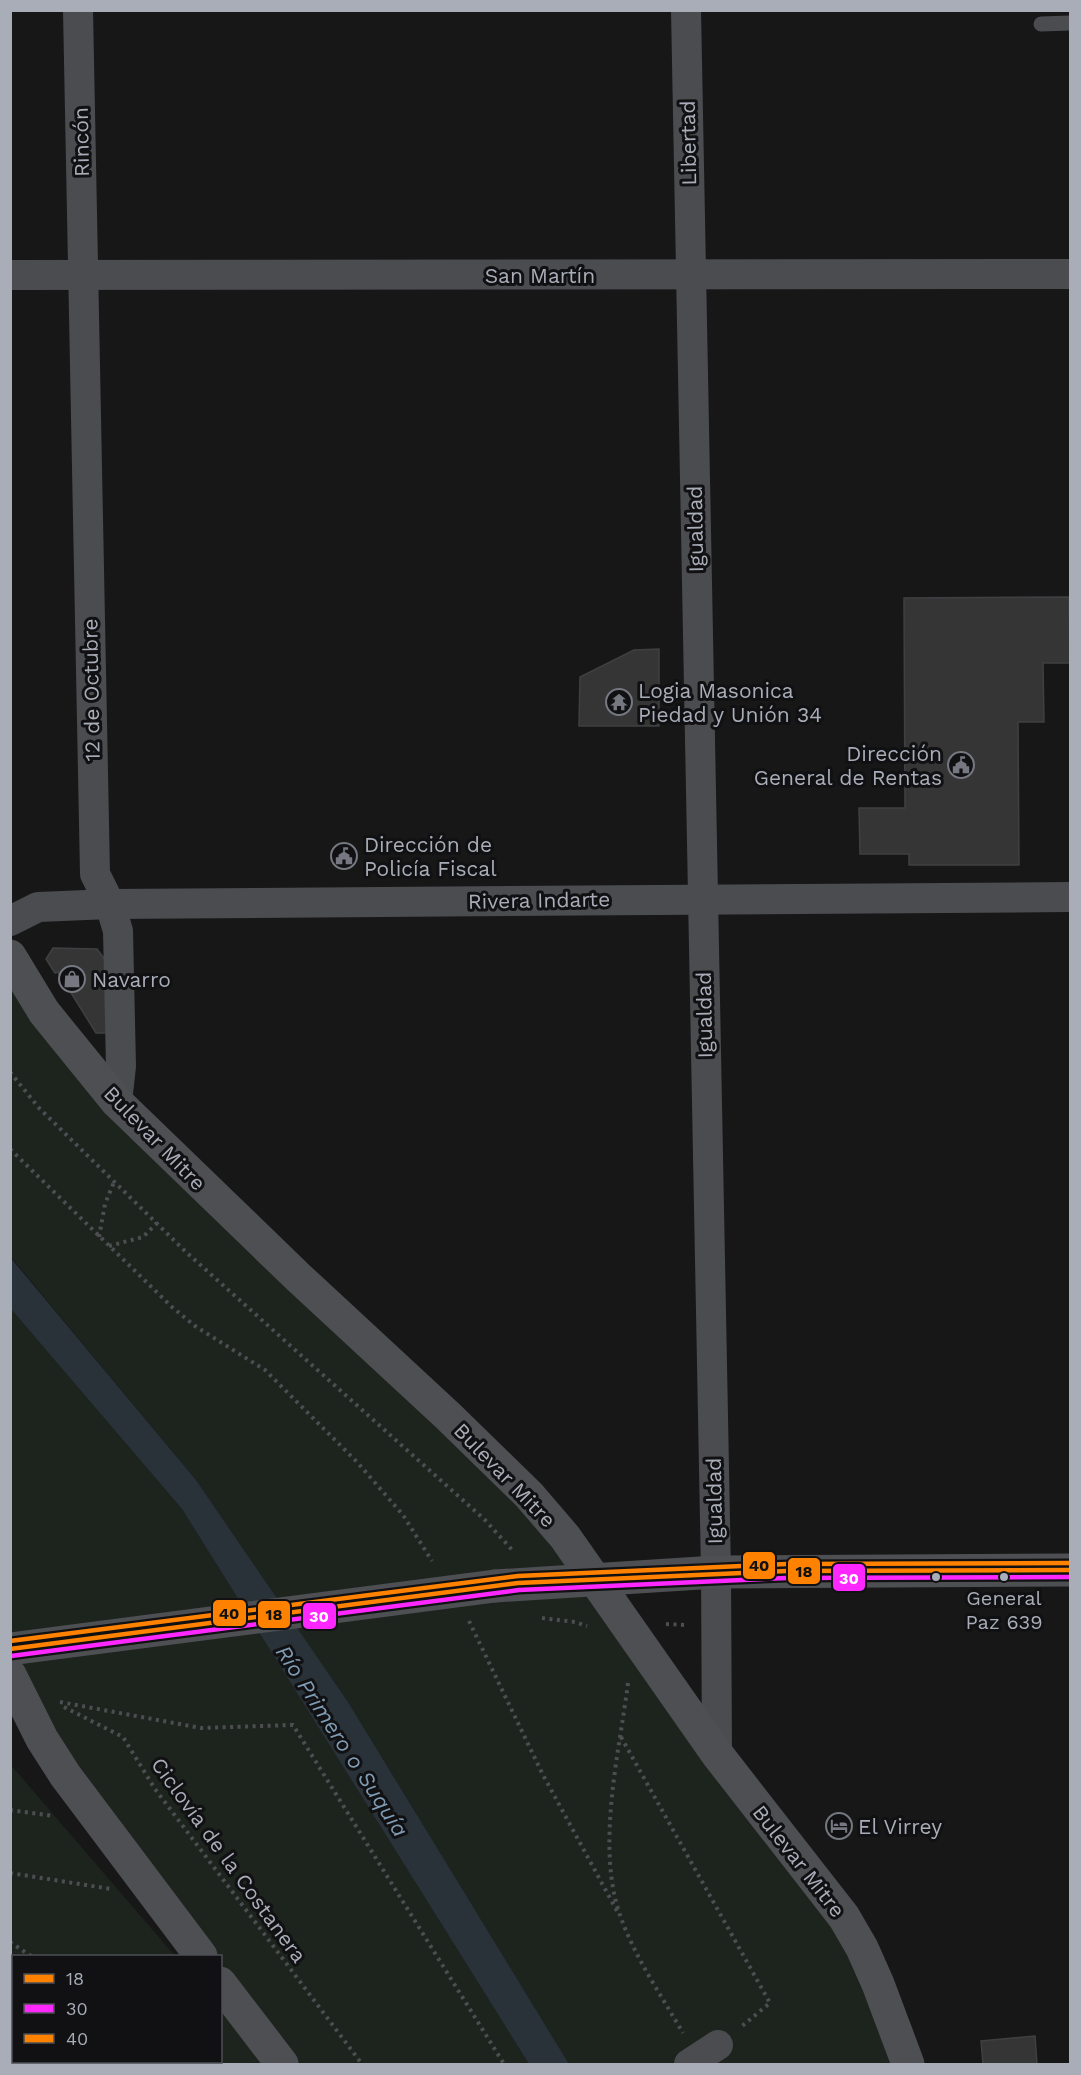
<svg xmlns="http://www.w3.org/2000/svg" width="1081" height="2075" font-family="'Work Sans',sans-serif">
<style>
.green{fill:#1d241e}
.water{fill:#2a3239}
.building{fill:#353536;stroke:#3f4043;stroke-width:1.5}
.lines{fill:none;stroke-linecap:round;stroke-linejoin:round}
.path{stroke:#4d4e52;stroke-width:4;stroke-dasharray:3 4.5;stroke-linecap:butt}
.lane{stroke:#4b4c50;stroke-width:15}
.street{stroke:#4b4c50;stroke-width:30}
.primary{stroke:#4d4f52;stroke-width:33}
.street-bridge{stroke:#4b4c50;stroke-width:30}
.primary-bridge{stroke:#4d4f52;stroke-width:33}
.bus-1-casing{stroke:#111113;stroke-width:9}
.bus-2-casing{stroke:#111113;stroke-width:9}
.bus-3-casing{stroke:#111113;stroke-width:9}
.bus-1{stroke:#ff8100;stroke-width:4.5}
.bus-2{stroke:#fe27ff;stroke-width:4.5}
.bus-3{stroke:#ff8100;stroke-width:4.5}
.bus-dot{fill:#a8adb8;stroke:#111113;stroke-width:2}
.labels{text-anchor:middle;dominant-baseline:central;stroke-width:6;stroke-linejoin:round;paint-order:stroke}
.bus-label{font-size:20px;fill:#a8adb8;stroke:#111113}
.street-label{font-size:21px;fill:#a8adb8;stroke:#111113}
.poi-label{font-size:21px;fill:#a8adb8;stroke:#111113;text-anchor:start}
.water-label{font-size:22px;font-style:italic;fill:#7f9bb3;stroke:#111113}
.line-badge{stroke:#111113;stroke-width:2}
.badge-label{font-size:16px;text-anchor:middle;font-weight:bold;fill:#fff}
.pale-badge-label{font-size:16px;text-anchor:middle;font-weight:bold;fill:#111}
</style>
<rect width="100%" height="100%" fill="#171717"/>
<!-- green -->
<g class="green">
<path d="M10,956l34,56 404,404 339,429 121,219h-339l-221,-362 -152,-222 -185,-223z"/>
<path d="M11,1309l171,200 347,555h-247l-61,-81 -1,-27h-19l-190,-280z"/>
<path d="M10,1764l165,192h-161v106h206l1,-53 48,55h-258z"/>
</g>
<!-- water -->
<path class="water" d="M10,1257l186,223 152,222 221,362h-40l-347,-555 -171,-200z"/>
<!-- building -->
<g class="building">
<path d="M1069,597l1,66h-27l1,59h-26l1,143h-110v-11h-49l-1,-46h46l-1,-210z"/>
<path d="M659,649v77h-80l1,-49 54,-27z"/>
<path d="M53,948l44,1 9,12 1,72h-11l-38,-61 -3,1 -9,-14z"/>
<path d="M1035,2036l2,28h-54l-2,-23z"/>
</g>
<g class="lines">
<!-- path -->
<g class="path">
<path d="M10,1072l29,36 148,145 298,267 29,32"/>
<path d="M10,1149l162,158 23,19 70,44 92,92 46,53 29,46"/>
<path d="M99,1237l6,-33 9,-22"/>
<path d="M109,1246l34,-9 14,-14"/>
<path d="M542,1618l33,4 12,4"/>
<path d="M469,1621l73,152 75,138"/>
<path d="M666,1624l20,1"/>
<path d="M628,1683c-9,71 -32,163 -8,232 14,41 41,80 63,118"/>
<path d="M60,1702l141,26 92,-3 211,339"/>
<path d="M64,1707l59,30 32,52 207,275"/>
<path d="M621,1737l149,266 -28,23"/>
<path d="M10,1810l44,6"/>
<path d="M10,1873l101,16"/>
<path d="M10,1942l21,14"/>
<path d="M10,2023l4,1"/>
<path d="M97,2062l5,2"/>
<path d="M201,2062l6,2"/>
</g>
<!-- lane -->
<path class="lane" d="M1041,24l29,-1"/>
<!-- street -->
<g class="street">
<path d="M78,10l17,864 15,30 8,27 3,135 -4,36"/>
<path d="M686,10l30,1562 1,182"/>
<path d="M10,275l1060,-1"/>
<path d="M10,921l28,-14 72,-3 960,-7"/>
</g>
<!-- primary -->
<g class="primary">
<path d="M10,956l34,56 73,90 182,176 149,138 81,79 36,42 152,217 127,163 18,31 16,36 30,80"/>
<path d="M495,1586l221,-14 354,-2"/>
<path d="M10,1675l32,64 23,36 136,181"/>
<path d="M220,1983l62,81"/>
</g>
<!-- street-bridge -->
<path class="street-bridge" d="M689,2064l29,-19"/>
<!-- primary-bridge -->
<path class="primary-bridge" d="M10,1649l485,-63"/>
<defs>
<path id="bus-1" d="M10,1649l508,-66 269,-12 283,-1"/>
<path id="bus-2" d="M11,1656l508,-66 268,-12 283,-1"/>
<path id="bus-3" d="M10,1641l508,-65 269,-12 283,-1"/>
</defs>
<!-- bus-1 casing -->
<use href="#bus-1" class="bus-1-casing"/>
<!-- bus-2 casing -->
<use href="#bus-2" class="bus-2-casing"/>
<!-- bus-3 casing -->
<use href="#bus-3" class="bus-3-casing"/>
<!-- bus-1 -->
<use href="#bus-1" class="bus-1"/>
<!-- bus-2 -->
<use href="#bus-2" class="bus-2"/>
<!-- bus-3 -->
<use href="#bus-3" class="bus-3"/>
</g>
<!-- icons -->
<defs>
<symbol id="temple-ring" viewBox="-11 -11 22 22"><circle r="9.5" fill="#111113" stroke="#757880" stroke-width="1.5"/><path d="M0-6L5-2H3V0L6.5 2.5H4V6H1.5V3h-3V6H-4V2.5H-6.5L-3 0V-2H-5Z" fill="#757880"/></symbol>
<symbol id="civic-ring" viewBox="-11 -11 22 22"><circle r="9.5" fill="#111113" stroke="#757880" stroke-width="1.5"/><path d="M-.6-6.5H3V-4.5H.6V-3L4-1V1h2V6H-6V1h2V-1L-.6-3ZM-1.2 2.5V6h2.4V2.5Z" fill="#757880"/></symbol>
<symbol id="shop-ring" viewBox="-11 -11 22 22"><circle r="9.5" fill="#111113" stroke="#757880" stroke-width="1.5"/><path d="M-5-2.5h2.3a2.7 3.5 0 0 1 5.4 0H5L5.5 6h-11ZM-1.5-2.5h3a1.5 2.3 0 0 0-3 0Z" fill="#757880"/></symbol>
<symbol id="hotel-ring" viewBox="-11 -11 22 22"><circle r="9.5" fill="#111113" stroke="#757880" stroke-width="1.5"/><path d="M-6-4.5h1.5V1H6V5H4.5V3h-9V5H-6ZM-4 0a1.8 1.8 0 1 1 3.6 0ZM.5 0V-2.5h3Q6-2.5 6 0Z" fill="#757880"/></symbol>
</defs>
<g fill-rule="evenodd">
<use href="#temple-ring" x="604" y="687" width="30" height="30"/>
<use href="#civic-ring" x="946" y="750" width="30" height="30"/>
<use href="#civic-ring" x="329" y="841" width="30" height="30"/>
<use href="#shop-ring" x="57" y="964" width="30" height="30"/>
<use href="#hotel-ring" x="824" y="1811" width="30" height="30"/>
</g>
<!-- markers -->
<g class="bus-dot">
<circle cx="936" cy="1577" r="5"/>
<circle cx="1004" cy="1577" r="5"/>
</g>
<g class="labels">
<!-- bus labels -->
<g class="bus-label">
<text x="1004" y="1598">General<tspan x="1004" dy="24">Paz 639</tspan></text>
</g>
<!-- street labels -->
<g class="street-label">
<text transform="translate(81 142) rotate(-91)">Rincón</text>
<text transform="translate(688 143) rotate(-91)">Libertad</text>
<text x="540" y="275">San Martín</text>
<text transform="translate(695 529) rotate(-91)">Igualdad</text>
<text transform="translate(91 690) rotate(-91)">12 de Octubre</text>
<text transform="translate(539 900) rotate(-1)">Rivera Indarte</text>
<text transform="translate(704 1015) rotate(-91)">Igualdad</text>
<text transform="translate(155 1138) rotate(46)">Bulevar Mitre</text>
<text transform="translate(505 1475) rotate(46)">Bulevar Mitre</text>
<text transform="translate(714 1501) rotate(-91)">Igualdad</text>
<text transform="translate(229 1860) rotate(54)">Ciclovía de la Costanera</text>
<text transform="translate(799 1861) rotate(52)">Bulevar Mitre</text>
</g>
<!-- poi labels -->
<g class="poi-label">
<text x="638" y="690">Logia Masonica<tspan x="638" dy="24">Piedad y Unión 34</tspan></text>
<text x="942" y="753" text-anchor="end">Dirección<tspan x="942" dy="24">General de Rentas</tspan></text>
<text x="364" y="844">Dirección de<tspan x="364" dy="24">Policía Fiscal</tspan></text>
<text x="92" y="979">Navarro</text>
<text x="858" y="1826">El Virrey</text>
</g>
<!-- water labels -->
<g class="water-label">
<text transform="translate(342 1741) rotate(57)">Río Primero o Suquía</text>
</g>
</g>
<g class="line-badge">
<rect x="742" y="1551" width="34" height="29" rx="6" fill="#ff8100"/>
<rect x="787" y="1557" width="34" height="28" rx="6" fill="#ff8100"/>
<rect x="832" y="1563" width="34" height="29" rx="6" fill="#fe27ff"/>
<rect x="212" y="1599" width="35" height="28" rx="6" fill="#ff8100"/>
<rect x="257" y="1600" width="34" height="29" rx="6" fill="#ff8100"/>
<rect x="302" y="1602" width="35" height="28" rx="6" fill="#fe27ff"/>
</g>
<g class="badge-label">
<text x="849" y="1584">30</text>
<text x="319" y="1622">30</text>
</g>
<g class="pale-badge-label">
<text x="759" y="1571">40</text>
<text x="804" y="1577">18</text>
<text x="229" y="1619">40</text>
<text x="274" y="1620">18</text>
</g>
<!-- border -->
<rect width="1081" height="2075" fill="none" stroke="#a8adb8" stroke-width="24"/>
<!-- legend -->
<rect x="12" y="1955" width="210" height="108" fill="#111113" stroke="#4d4f55" stroke-width="1.5"/>
<rect x="24" y="1974" width="30" height="9" fill="#ff8100" stroke="#4d4f55" stroke-width="1.5"/>
<text x="66" y="1985" font-size="18" fill="#a8adb8">18</text>
<rect x="24" y="2004" width="30" height="9" fill="#fe27ff" stroke="#4d4f55" stroke-width="1.5"/>
<text x="66" y="2015" font-size="18" fill="#a8adb8">30</text>
<rect x="24" y="2034" width="30" height="9" fill="#ff8100" stroke="#4d4f55" stroke-width="1.5"/>
<text x="66" y="2045" font-size="18" fill="#a8adb8">40</text>
</svg>
